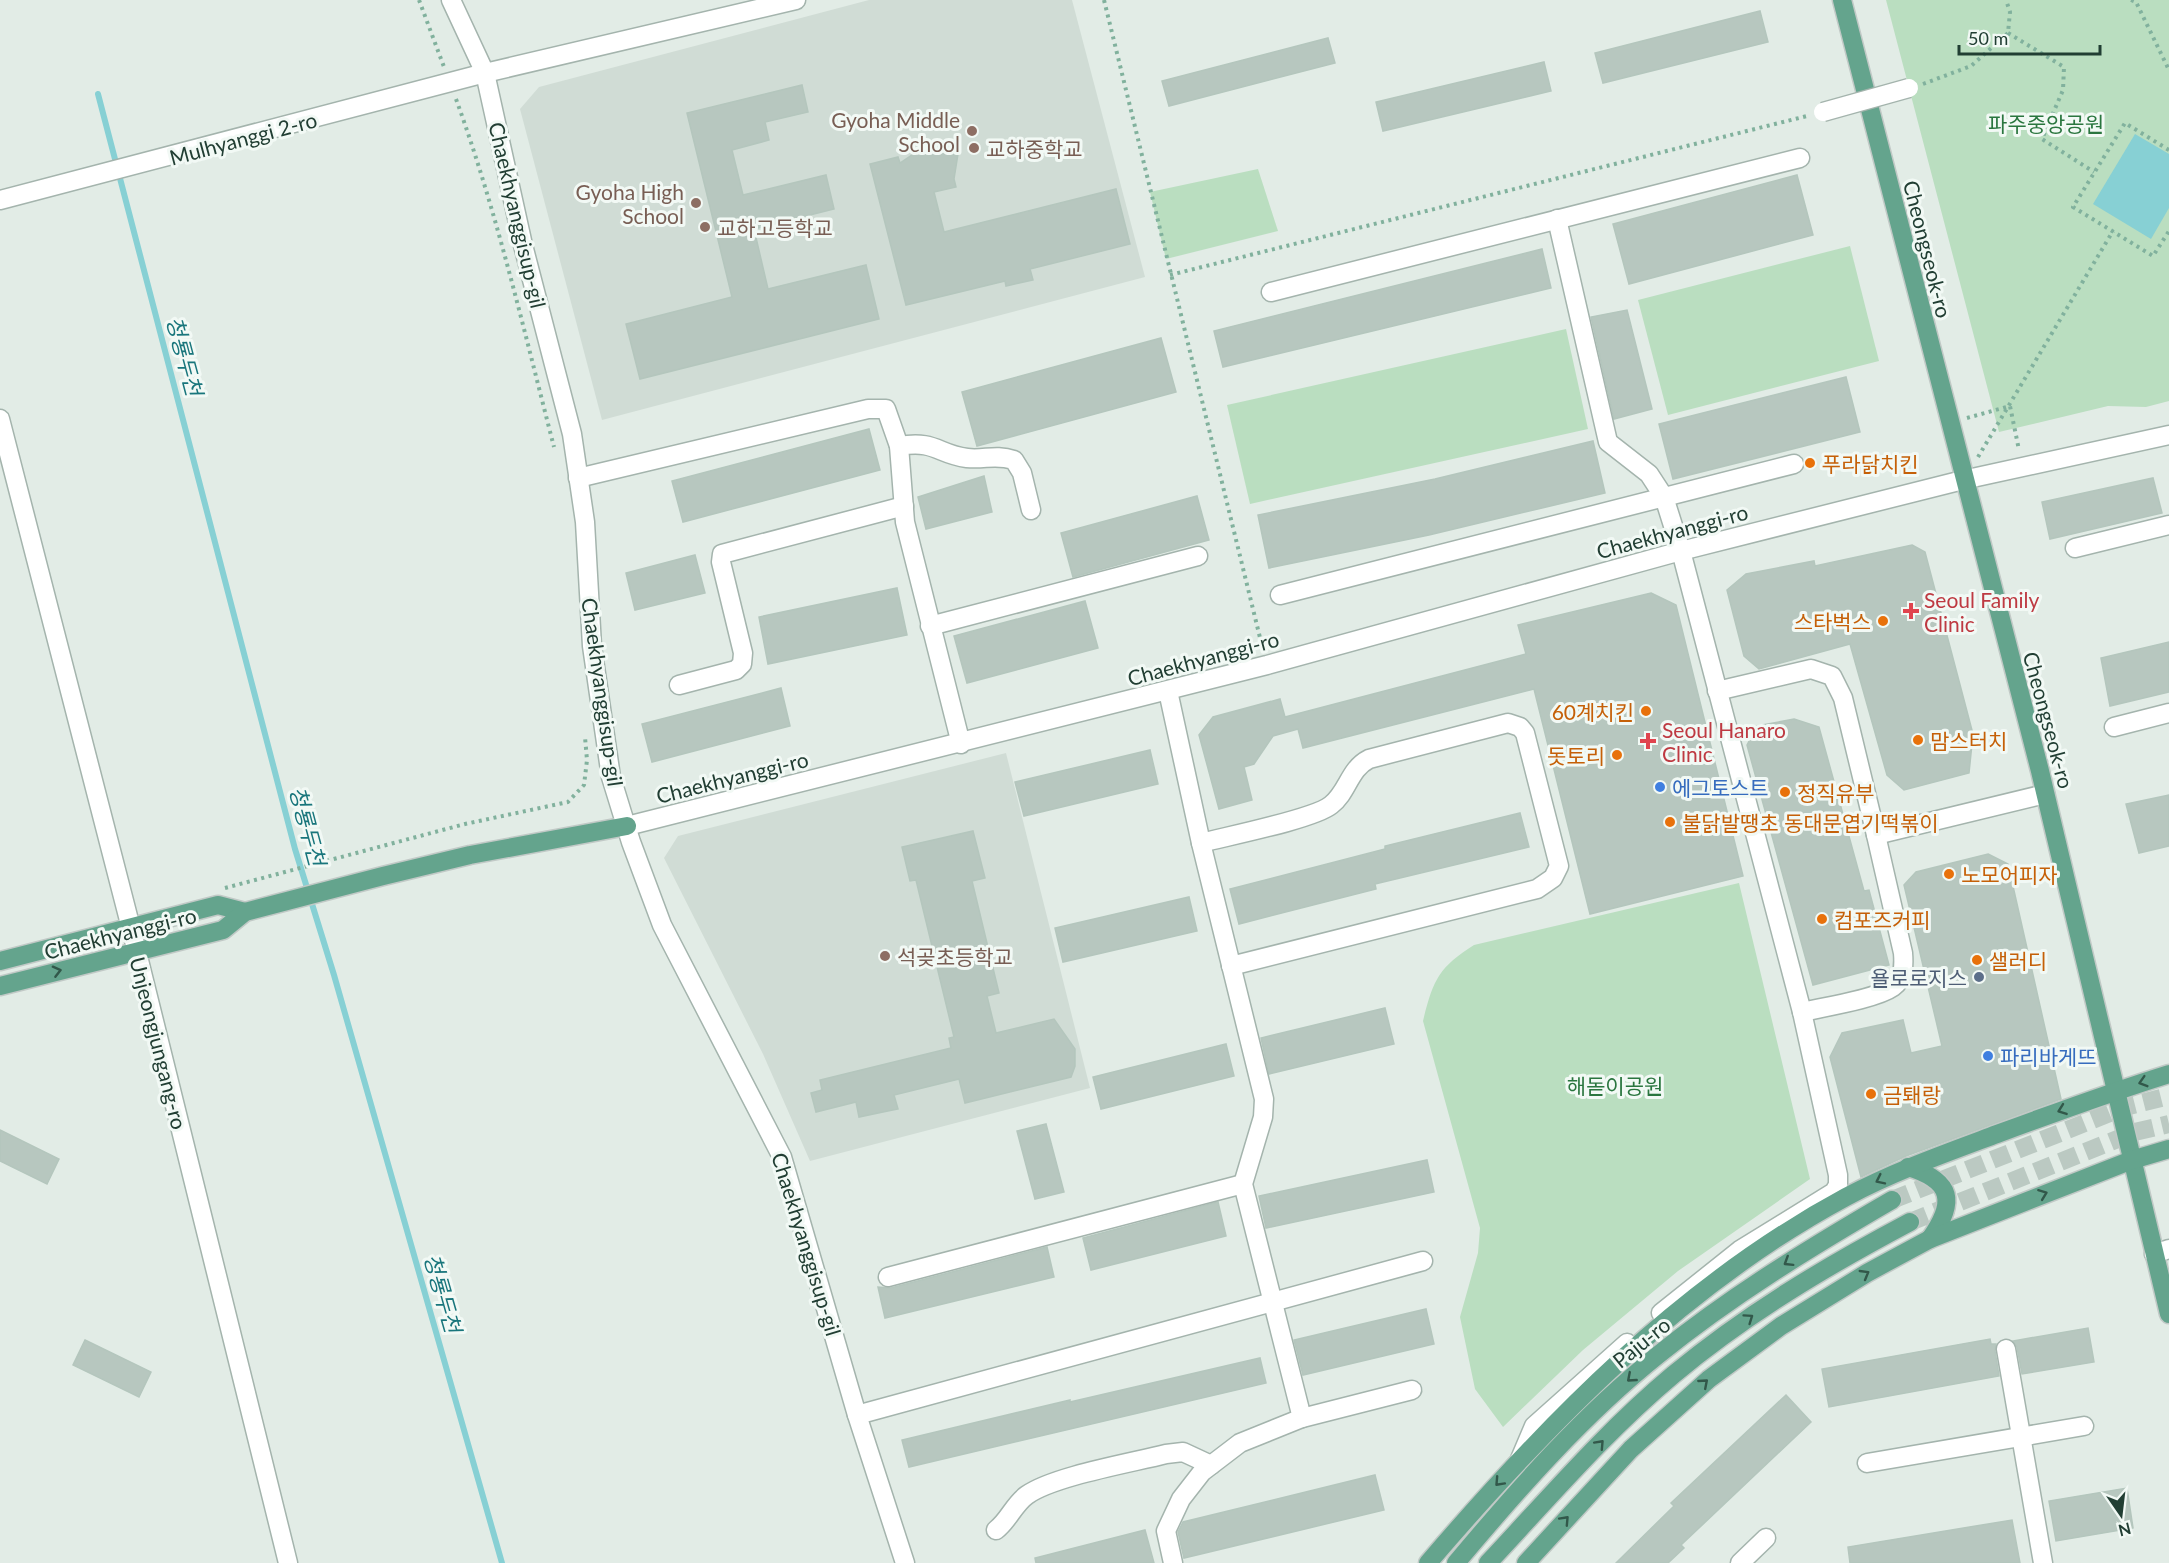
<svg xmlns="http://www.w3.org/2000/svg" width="2169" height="1563" font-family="Lato,'Noto Sans KR',sans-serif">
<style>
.built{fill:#d0dcd5}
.green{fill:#badec0}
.water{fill:#87d0d4}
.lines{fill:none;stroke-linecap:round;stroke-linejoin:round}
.stream{stroke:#87d0d4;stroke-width:6}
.building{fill:#b7c7bf;stroke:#b4c6bd;stroke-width:1.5}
.major-tunnel{stroke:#bbc9c2;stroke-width:18;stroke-dasharray:18 9;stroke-linecap:butt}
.minor-casing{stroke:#a4b4ad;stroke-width:21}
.major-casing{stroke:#c1c9c6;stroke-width:21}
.path{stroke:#81b19d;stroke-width:4;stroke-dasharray:3 4.5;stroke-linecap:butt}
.minor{stroke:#fff;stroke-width:18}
.major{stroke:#64a48d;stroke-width:18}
.minor-bridge-casing{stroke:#a4b4ad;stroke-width:21;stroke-linecap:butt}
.minor-bridge{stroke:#fff;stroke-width:18}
.oneway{stroke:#32584a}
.education-dot{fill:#8d6e63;stroke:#f2f9f5;stroke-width:2}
.food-dot{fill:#e8710a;stroke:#f2f9f5;stroke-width:2}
.health-dot{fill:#e0444e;stroke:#f2f9f5;stroke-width:2}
.shop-dot{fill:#3f7fe0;stroke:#f2f9f5;stroke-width:2}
.service-dot{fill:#5c6f8a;stroke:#f2f9f5;stroke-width:2}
.labels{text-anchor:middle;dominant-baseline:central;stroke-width:6;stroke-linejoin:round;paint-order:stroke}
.education-label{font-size:21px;fill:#785e54;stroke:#f2f9f5;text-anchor:start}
.park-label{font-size:21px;fill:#2a763f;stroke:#f2f9f5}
.street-label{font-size:21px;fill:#213e33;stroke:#f2f9f5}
.food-label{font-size:21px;fill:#c56008;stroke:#f2f9f5;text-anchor:start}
.health-label{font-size:21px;fill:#be3a42;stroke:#f2f9f5;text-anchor:start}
.shop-label{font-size:21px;fill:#366cbe;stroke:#f2f9f5;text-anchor:start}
.service-label{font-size:21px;fill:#4e5e75;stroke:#f2f9f5;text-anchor:end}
.water-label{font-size:22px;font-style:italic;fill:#19767c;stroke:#f2f9f5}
</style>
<rect width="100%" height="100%" fill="#e2ece6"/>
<!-- built -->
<g class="built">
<path d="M869,0h203l73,277 -543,143 -82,-311 19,-22z"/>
<path d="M1006,753l84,335 -280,73 -47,-107 -99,-196 14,-22z"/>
</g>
<!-- green -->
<g class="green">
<path d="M1886,0h283v401l-23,6 -38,-1 -109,26z"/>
<path d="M1258,169l20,62 -112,28 -16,-67z"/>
<path d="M1850,246l29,115 -211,54 -30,-115z"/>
<path d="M1566,329l22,100 -338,75 -23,-99z"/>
<path d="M1739,883l71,296 -132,92 -95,79 -80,77 -28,-38 -15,-72 18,-64 2,-25 -57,-207c10,-41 16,-54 51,-76z"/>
</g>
<!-- water -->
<path class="water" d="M2135,134l34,20v54l-18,31 -58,-35z"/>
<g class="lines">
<!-- stream -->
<path class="stream" d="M98,94l197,755 39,126 168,588"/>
</g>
<!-- building -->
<g class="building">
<path d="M1760,11l8,31 -165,41 -8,-30z"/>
<path d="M1328,38l7,25 -166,43 -7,-25z"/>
<path d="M1544,62l7,29 -168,40 -7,-29z"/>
<path d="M802,85l6,27 -43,10 4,18 -37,10 11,45 83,-20 8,34 -80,20 14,60 98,-24 13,54 -239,60 -14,-55 106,-27 -45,-184z"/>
<path d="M945,141l9,6 4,7 -4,25 2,8 -22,5 10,40 172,-43 14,55 -100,25 3,11 -27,6 -1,-5 -99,24 -36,-141 28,-7 2,6 31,-21z"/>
<path d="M1797,175l16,60 -184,49 -16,-60z"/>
<path d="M1542,249l9,39 -328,79 -9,-36z"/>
<path d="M1627,310l25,99 -38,10 -23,-102z"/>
<path d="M1161,338l15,54 -199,54 -15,-54z"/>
<path d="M1846,377l14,55 -187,47 -14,-55z"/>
<path d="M869,429l11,41 -197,52 -11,-41z"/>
<path d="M1593,441l12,52 -176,42 -160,33 -11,-53 177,-36z"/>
<path d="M984,476l8,36 -66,17 -8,-32z"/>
<path d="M2153,478l9,35 -112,26 -8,-37z"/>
<path d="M1197,496l12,44 -136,37 -12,-44z"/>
<path d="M1912,545l13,7 48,182 -4,39 -65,17 -17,-15 -37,-131 -91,25 -15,-13 -17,-66 19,-16 68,-13 1,5z"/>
<path d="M695,555l10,38 -70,17 -9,-37z"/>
<path d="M897,588l10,47 -139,29 -9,-47z"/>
<path d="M1651,593l25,12 67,271 -153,38 -56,-225 -231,59 -5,-19 -25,7 -19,28 -10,3 8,33 -33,9 -20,-74 14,-18 67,-18 5,18 241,-63 -8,-29z"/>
<path d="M1085,601l13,47 -131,35 -13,-47z"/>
<path d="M2169,642v50l-59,14 -9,-48z"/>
<path d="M781,688l9,38 -138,36 -10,-38z"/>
<path d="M1794,719l25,8 45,164 5,-1 20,75 -76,20 -66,-240 10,-19z"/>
<path d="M1150,750l8,34 -134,32 -9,-34z"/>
<path d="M2169,795v51l-30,7 -13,-49z"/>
<path d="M1520,813l9,34 -154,37 1,5 -137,35 -9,-35 155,-40v-3z"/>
<path d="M973,831l12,47 -13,3 27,112 -12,3 9,37 58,-14 21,30v17l-4,11 -106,26 -6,-24 -65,16 4,14 -15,3 -24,5 -3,-15 -40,10 -5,-19 11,-3 -2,-10 131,-32 -2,-10 5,-1 -38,-157 -6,1 -8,-34z"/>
<path d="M1988,854l20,10 53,235 -155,57 -45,21 -31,-120 12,-24 61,-13 8,33 31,-7 -38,-161 12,-13z"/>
<path d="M1189,897l8,34 -134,31 -8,-34z"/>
<path d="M1385,1008l9,36 -125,30 -8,-36z"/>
<path d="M1226,1044l8,32 -133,33 -8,-32z"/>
<path d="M1046,1124l18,68 -29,7 -18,-68z"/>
<path d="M0,1130l59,29 -12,25 -47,-23z"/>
<path d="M1427,1160l7,32 -168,36 -7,-32z"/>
<path d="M1218,1202l8,34 -135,34 -8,-32z"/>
<path d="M1047,1247l7,30 -169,41 -7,-31 13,1z"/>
<path d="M1426,1309l8,35 -131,31 -9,-35z"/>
<path d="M2088,1328l6,34 -72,12 -5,-27 -4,-6z"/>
<path d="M1990,1339l1,5h5l-1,7 4,25 -170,31 -7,-38z"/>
<path d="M85,1340l66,32 -12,25 -66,-32z"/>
<path d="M1260,1358l6,25 -357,84 -7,-27 168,-40v2z"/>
<path d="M1786,1395l25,27 -130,123 3,3 -16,15h-52l58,-57 -3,-3z"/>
<path d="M1375,1475l9,35 -200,48 -6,-26 5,-10z"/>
<path d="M2127,1488l6,40 -77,13 -7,-40z"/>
<path d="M2012,1520l8,43h-170l-2,-16z"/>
<path d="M1145,1530l9,33h-118l-1,-5z"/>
</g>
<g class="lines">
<!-- major-tunnel -->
<g class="major-tunnel">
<path d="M1892,1200l233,-93 44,-11"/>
<path d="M1910,1222l225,-90 34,-8"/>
</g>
<defs>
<g id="minor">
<path d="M451,0l34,73 38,172 49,189 13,88 7,124 19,131 20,65 31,83 120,232 75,258 48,148"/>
<path d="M0,200l485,-127 311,-73"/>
<path d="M1557,219l51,223 41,32 15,23 17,54 121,461 36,163v10l-4,7 -94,58 -79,63"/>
<path d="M1271,292l529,-134"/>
<path d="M0,419l131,509 157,635"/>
<path d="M899,446c37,-6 38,8 68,12 18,2 28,-4 47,2l8,13 9,37"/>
<path d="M578,478l290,-69h18l13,37 6,76 56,222"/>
<path d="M2075,548l94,-23"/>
<path d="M1280,595l514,-131"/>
<path d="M930,626l268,-70"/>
<path d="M679,685l57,-15 6,-6 1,-11 -22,-91 1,-8 182,-48"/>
<path d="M1168,691l33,152 63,256 -1,18 -20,67 59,234 -62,25 -38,29 -21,27 -15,32 7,32"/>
<path d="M1717,691l94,-22 21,7 11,22 33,137 169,-41"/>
<path d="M2114,727l55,-14"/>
<path d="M627,826l640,-161 414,-114 282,-71 206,-45"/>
<path d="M1201,843c27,-7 113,-24 130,-38 17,-13 18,-36 38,-46l139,-36 12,4 5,6 34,133 -6,12 -16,11 -306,77"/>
<path d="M1802,1012c22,-5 74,-13 91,-25 11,-8 11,-22 10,-34l-27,-118"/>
<path d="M2154,1254l15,-5"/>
<path d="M888,1277l355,-93"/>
<path d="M2006,1349l37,214"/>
<path d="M857,1415l566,-154"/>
<path d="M1302,1418l110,-28"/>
<path d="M1520,1459l14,-33 93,-83"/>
<path d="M1867,1463l217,-37"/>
<path d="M996,1530c13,-10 18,-26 31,-35 27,-19 104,-32 139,-41l17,-2 28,13"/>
<path d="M1740,1563l26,-25"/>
</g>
<g id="major">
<path d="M1842,0l198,771 129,543"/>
<path d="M0,961l218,-56 27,7"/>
<path d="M0,986l223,-56 22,-18 138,-36 87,-21 157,-29"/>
<path d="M1908,1167c45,14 48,35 22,72"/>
<path d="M1428,1563c120,-140 254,-278 418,-366 49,-26 100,-44 151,-63 57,-21 114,-42 172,-60"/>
<path d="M1456,1563c62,-74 127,-148 202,-208 73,-59 153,-108 234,-155"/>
<path d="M1488,1563c60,-64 118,-132 185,-188 73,-61 154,-109 237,-153"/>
<path d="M1526,1563l105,-114 78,-70 72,-53 86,-53 63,-34 202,-79 37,-11"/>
</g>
</defs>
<!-- minor casing -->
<use href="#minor" class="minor-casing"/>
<!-- major casing -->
<use href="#major" class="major-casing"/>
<!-- path -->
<g class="path">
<path d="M419,0l25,67"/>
<path d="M1104,0l159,650"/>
<path d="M2131,0l5,2 33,68"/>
<path d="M2008,33l56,34 -1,23 -21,49 52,33"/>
<path d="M1923,84l48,-18 37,-33 2,-21 -4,-12"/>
<path d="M456,99c41,113 68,232 98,348"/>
<path d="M2169,150l-44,-27 -52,84 80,49 16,-25"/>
<path d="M1170,275l637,-159"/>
<path d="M1967,418l43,-12 9,44"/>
<path d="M1978,457l135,-226"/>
<path d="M225,888l240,-64 103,-22 16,-17 3,-25 -2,-23"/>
</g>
<!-- minor -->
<use href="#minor" class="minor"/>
<!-- major -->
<use href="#major" class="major"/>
<defs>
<path id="minor-bridge" d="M1823,112l86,-24"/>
</defs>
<!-- minor-bridge casing -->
<use href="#minor-bridge" class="minor-bridge-casing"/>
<!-- minor-bridge -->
<use href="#minor-bridge" class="minor-bridge"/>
</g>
<!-- one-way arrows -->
<defs><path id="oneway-chevron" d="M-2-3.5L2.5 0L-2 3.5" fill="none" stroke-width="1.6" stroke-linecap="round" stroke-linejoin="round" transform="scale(1.5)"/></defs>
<g class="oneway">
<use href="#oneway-chevron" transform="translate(57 971) rotate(-14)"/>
<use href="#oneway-chevron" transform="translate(2143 1082) rotate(163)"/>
<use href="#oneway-chevron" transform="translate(2062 1110) rotate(160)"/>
<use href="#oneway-chevron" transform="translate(1880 1180) rotate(154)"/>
<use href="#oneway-chevron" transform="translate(2043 1194) rotate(-21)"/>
<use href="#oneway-chevron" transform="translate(1788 1262) rotate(148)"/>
<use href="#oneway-chevron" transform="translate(1865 1274) rotate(-30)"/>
<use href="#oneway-chevron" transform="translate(1749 1318) rotate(-35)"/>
<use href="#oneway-chevron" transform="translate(1631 1378) rotate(139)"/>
<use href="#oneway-chevron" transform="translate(1704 1383) rotate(-41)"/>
<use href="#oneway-chevron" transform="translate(1600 1444) rotate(-47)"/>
<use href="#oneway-chevron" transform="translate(1499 1482) rotate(133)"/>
<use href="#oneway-chevron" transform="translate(1565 1520) rotate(-47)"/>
</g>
<!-- markers -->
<g class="education-dot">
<circle cx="972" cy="131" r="6"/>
<circle cx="974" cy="148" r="6"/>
<circle cx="696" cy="203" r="6"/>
<circle cx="705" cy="227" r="6"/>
<circle cx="885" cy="956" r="6"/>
</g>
<g class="food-dot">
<circle cx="1810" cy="463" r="6"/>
<circle cx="1883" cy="621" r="6"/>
<circle cx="1646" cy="711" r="6"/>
<circle cx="1918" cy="740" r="6"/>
<circle cx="1617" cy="755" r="6"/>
<circle cx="1785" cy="792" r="6"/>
<circle cx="1670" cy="822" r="6"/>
<circle cx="1949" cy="874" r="6"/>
<circle cx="1822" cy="919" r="6"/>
<circle cx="1977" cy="960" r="6"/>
<circle cx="1871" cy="1094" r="6"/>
</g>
<g class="health-dot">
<path d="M1908 602h6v6h6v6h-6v6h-6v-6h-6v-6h6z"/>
<path d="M1645 732h6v6h6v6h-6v6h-6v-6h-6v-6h6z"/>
</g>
<g class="shop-dot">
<circle cx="1660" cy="787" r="6"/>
<circle cx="1988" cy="1056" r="6"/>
</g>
<circle class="service-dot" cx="1979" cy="977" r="6"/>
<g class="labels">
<!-- education labels -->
<g class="education-label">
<text x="960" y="119" text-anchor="end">Gyoha Middle<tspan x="960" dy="24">School</tspan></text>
<text x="986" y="148">교하중학교</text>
<text x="684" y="191" text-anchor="end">Gyoha High<tspan x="684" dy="24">School</tspan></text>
<text x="717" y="227">교하고등학교</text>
<text x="897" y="956">석곶초등학교</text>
</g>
<!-- park labels -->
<g class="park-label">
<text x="2046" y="123">파주중앙공원</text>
<text x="1615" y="1085">해돋이공원</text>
</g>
<!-- street labels -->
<g class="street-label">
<text transform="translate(243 138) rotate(-15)">Mulhyanggi 2-ro</text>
<text transform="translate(518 215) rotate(77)">Chaekhyanggisup-gil</text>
<text transform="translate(1928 249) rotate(76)">Cheongseok-ro</text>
<text transform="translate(1672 531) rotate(-15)">Chaekhyanggi-ro</text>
<text transform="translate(1203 658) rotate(-15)">Chaekhyanggi-ro</text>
<text transform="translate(603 692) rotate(82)">Chaekhyanggisup-gil</text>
<text transform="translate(2049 720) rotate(75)">Cheongseok-ro</text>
<text transform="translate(732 777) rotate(-14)">Chaekhyanggi-ro</text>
<text transform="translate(120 933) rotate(-14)">Chaekhyanggi-ro</text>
<text transform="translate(159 1043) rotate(76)">Unjeongjungang-ro</text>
<text transform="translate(807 1244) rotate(73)">Chaekhyanggisup-gil</text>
<text transform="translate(1641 1342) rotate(-39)">Paju-ro</text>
</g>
<!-- food labels -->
<g class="food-label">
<text x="1822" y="463">푸라닭치킨</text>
<text x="1871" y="621" text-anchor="end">스타벅스</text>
<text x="1634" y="711" text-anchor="end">60계치킨</text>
<text x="1930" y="740">맘스터치</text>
<text x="1605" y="755" text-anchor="end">돗토리</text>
<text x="1797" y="792">정직유부</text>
<text x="1682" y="822">불닭발땡초 동대문엽기떡볶이</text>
<text x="1961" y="874">노모어피자</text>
<text x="1834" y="919">컴포즈커피</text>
<text x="1989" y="960">샐러디</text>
<text x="1883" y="1094">금퇘랑</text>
</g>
<!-- health labels -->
<g class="health-label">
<text x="1924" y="599">Seoul Family<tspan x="1924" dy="24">Clinic</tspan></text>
<text x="1662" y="729">Seoul Hanaro<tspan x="1662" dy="24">Clinic</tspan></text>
</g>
<!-- shop labels -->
<g class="shop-label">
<text x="1672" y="787">에그토스트</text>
<text x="2000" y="1056">파리바게뜨</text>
</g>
<!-- service labels -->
<g class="service-label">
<text x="1967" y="977">욜로로지스</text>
</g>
<!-- water labels -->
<g class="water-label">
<text transform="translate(185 356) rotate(75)">청룡두천</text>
<text transform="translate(308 826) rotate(75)">청룡두천</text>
<text transform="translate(443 1293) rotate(74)">청룡두천</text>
</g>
</g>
<!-- north arrow -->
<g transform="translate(2121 1515) rotate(166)" stroke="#f2f9f5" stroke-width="4.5" paint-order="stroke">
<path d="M0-4.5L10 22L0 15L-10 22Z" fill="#213e33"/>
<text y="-9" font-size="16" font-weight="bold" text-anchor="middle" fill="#213e33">N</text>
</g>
<!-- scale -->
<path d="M1959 45v9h141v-9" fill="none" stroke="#213e33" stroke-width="3"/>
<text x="1968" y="45" font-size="18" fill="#213e33" stroke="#f2f9f5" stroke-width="4.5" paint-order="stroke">50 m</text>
</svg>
